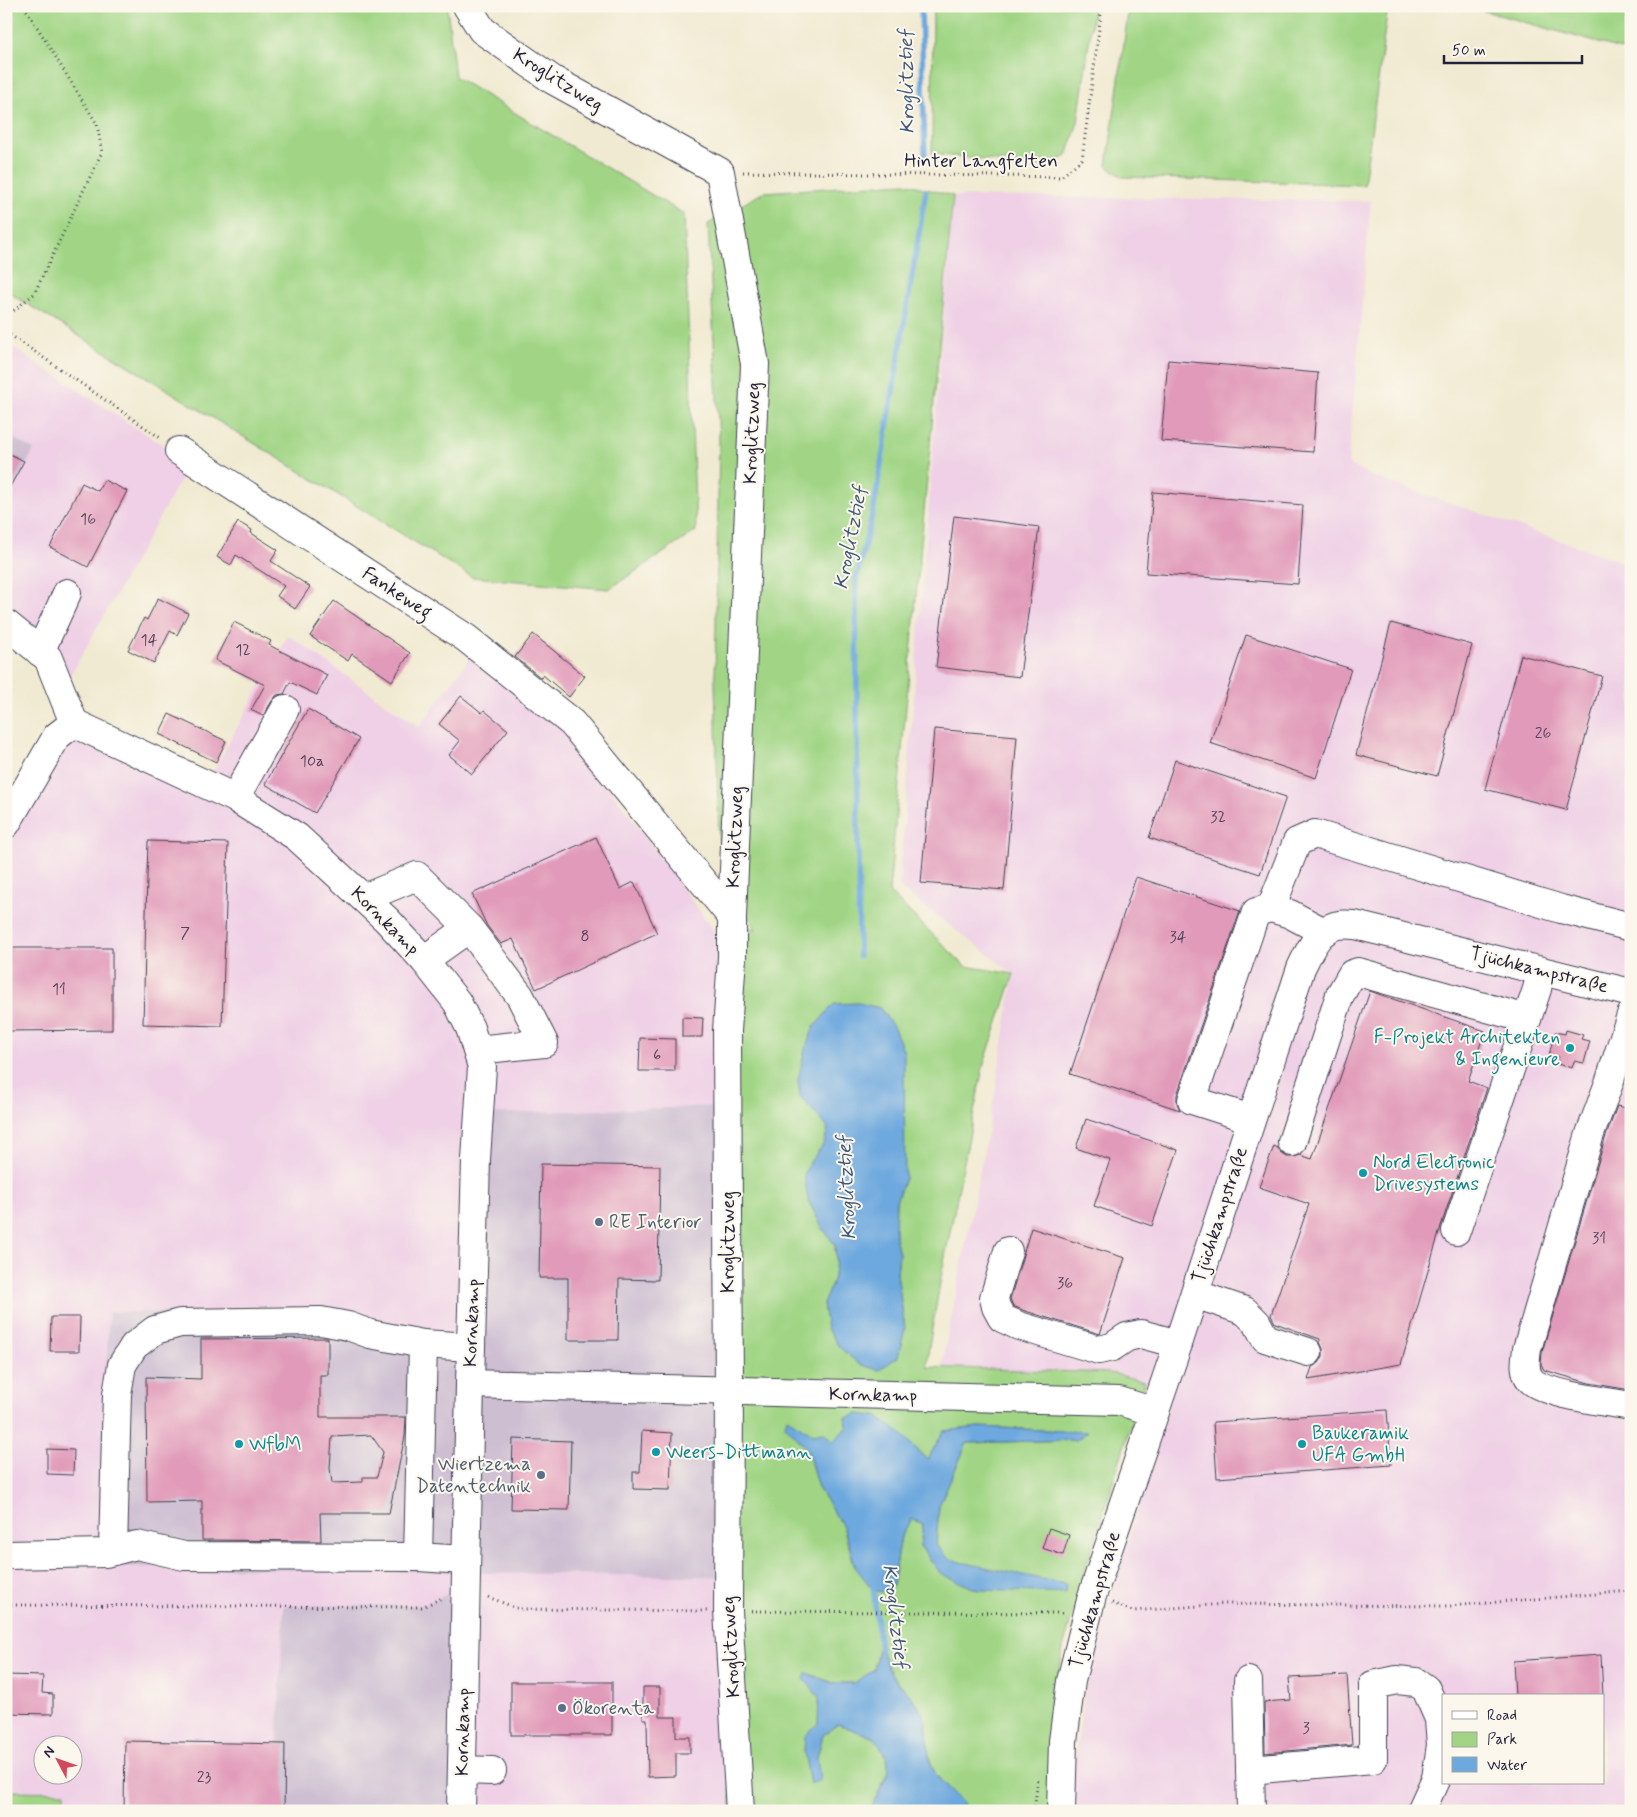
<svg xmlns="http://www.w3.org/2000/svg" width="1637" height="1817" font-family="Mynerve,sans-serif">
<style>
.built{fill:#efd0e6;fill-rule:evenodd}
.industrial{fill:#cdbed2}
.green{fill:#a1d585;stroke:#627c60;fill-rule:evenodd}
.water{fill:#6da8de;stroke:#48658c}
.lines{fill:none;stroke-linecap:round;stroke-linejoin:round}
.stream{stroke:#6da8de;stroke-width:5.5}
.building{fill:#e19ab9;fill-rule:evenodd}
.minor-casing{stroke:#414052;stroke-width:30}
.path{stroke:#414052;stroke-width:3;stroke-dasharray:1 4;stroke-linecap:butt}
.minor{stroke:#fff;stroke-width:28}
.culture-dot{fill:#0f9aa8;stroke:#fbf7ec;stroke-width:2}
.service-dot{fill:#5c6f8a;stroke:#fbf7ec;stroke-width:2}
.labels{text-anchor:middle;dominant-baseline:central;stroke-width:4;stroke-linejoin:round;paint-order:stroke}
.number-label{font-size:16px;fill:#52405a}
.street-label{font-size:19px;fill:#22223b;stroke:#fbf7ec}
.culture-label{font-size:19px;fill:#0d838f;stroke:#fbf7ec;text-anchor:start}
.service-label{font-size:19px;fill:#4e5e75;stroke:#fbf7ec;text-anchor:start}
.water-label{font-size:20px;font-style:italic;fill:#40587c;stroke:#fbf7ec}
</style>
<rect width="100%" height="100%" fill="#fbf7ec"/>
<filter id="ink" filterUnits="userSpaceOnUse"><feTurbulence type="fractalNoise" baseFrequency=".02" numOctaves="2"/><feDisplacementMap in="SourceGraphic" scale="10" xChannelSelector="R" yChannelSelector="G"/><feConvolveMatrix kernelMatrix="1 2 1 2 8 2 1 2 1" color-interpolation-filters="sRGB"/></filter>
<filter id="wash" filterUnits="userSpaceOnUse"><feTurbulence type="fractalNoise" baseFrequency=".0096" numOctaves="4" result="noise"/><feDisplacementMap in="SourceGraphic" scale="20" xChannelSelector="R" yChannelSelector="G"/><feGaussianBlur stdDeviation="1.12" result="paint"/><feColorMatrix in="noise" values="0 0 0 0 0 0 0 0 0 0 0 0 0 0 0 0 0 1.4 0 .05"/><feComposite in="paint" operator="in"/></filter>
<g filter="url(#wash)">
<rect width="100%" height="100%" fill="#f1ead2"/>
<!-- built -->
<g class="built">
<path d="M953,196l418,5 -23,263 23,12 260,89v1246h-560v-16l16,-125 84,-271 -37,-9 -196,-4 56,-288 20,-124 -115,-87zM1443,1696h160v87h-160z"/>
<path d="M6,343l184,120 -129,229 -55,-57v-134l28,-51 -28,-16z"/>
<path d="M288,635l131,92 54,-73 94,76 147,201 9,39 4,136 -256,231 -373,229 630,11 12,234h-279l-184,-60 -52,60h-219v-987l68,-101 132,61zM42,1744h30v30h-30z"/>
</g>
<!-- industrial -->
<g class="industrial">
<path d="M6,434l28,16 -28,51z"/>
<path d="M727,1106l1,471 -631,-11 12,-254 257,1 29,18 76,6 8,-223z"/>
<path d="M465,1586l-4,225h-236l52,-60 7,-145 139,-1z"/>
</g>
<!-- green -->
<g class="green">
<path d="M6,6h441l8,71 229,137 12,317 -87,58 -137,-12 -466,-286z"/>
<path d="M933,6h161l-16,116 -11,34 -24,10 -111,-12z"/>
<path d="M1129,6h259l-24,179 -242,-8 -15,-11z"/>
<path d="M1467,6h164v46z"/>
<path d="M905,183l48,13 -64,696 76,74 49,8 -31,93 -41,205 -13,74 -2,21 183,6 35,8 -58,183 -24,84 -7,48 -2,115h-87c-6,-15 -24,-24 -32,-38 -10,-17 -5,-36 -10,-53 -8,-22 -22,-30 -34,-47 -5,-8 -8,-20 -12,-29l-5,26 -19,13h-22l-26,-10 13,24 -2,26 -8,60 10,-3 -3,-23 6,-22 15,-11 37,14 12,20 2,13 -15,31 -2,9h-141l-15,-811 3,-77 37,6 -30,-47 -7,-44 -4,-157 4,-241 -11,-216 56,-32zM828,1128l77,51 -9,22 -1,35 4,18 -2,19 8,56 -65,19 -13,-19 -4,-25 10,-23 3,-19 -1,-17 -13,-18 -14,-27 2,-38 14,-18zM845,1418l58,17 24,25 17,-29 35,-4 108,5 -11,8 -109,3 -28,63 -3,39 12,13 12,4 18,28 -37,-16 -21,-28 3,-21 -11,-6 -11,17 -8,50 -38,-18 -12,-42 -25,-38 -11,-39 26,-8 15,-14z"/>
<path d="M6,1791l59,1v19h-59z"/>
</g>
<!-- water -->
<g class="water">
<path d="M859,1003l21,5 14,20 10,24 1,127 -9,22 -1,35 4,18 -2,19 8,56 -7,28 -19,13 -19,-5 -20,-17 -13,-19 -4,-25 10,-23 3,-19 -1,-17 -13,-18 -14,-27 -4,-26 6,-12 14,-18 4,-16 -28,-32 -2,-16 7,-31 9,-22 20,-23z"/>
<path d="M858,1414l18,2 27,19 24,25 17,-29 35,-4 109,5 -12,8 -109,3 -28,63 -3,38 12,14 12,4 106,22 -1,9 -87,-3 -37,-16 -21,-28 3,-21 -11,-6 -11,17 -8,50 -10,6 -9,-1 -18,-23 -13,-42 -25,-38 -11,-39 -22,-24 2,-7 26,16 10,-2 10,9 15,-14 -3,-9z"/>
<path d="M879,1643c4,9 6,20 11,29 11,18 29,26 35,49 5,17 0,36 10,52 9,13 27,25 32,38h-95l2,-9 15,-31 -2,-13 -12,-20 -37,-14 -15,11 -6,22 3,23 -10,4 -6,-32 1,-16 13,-13 1,-26 -15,-18 2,-6 27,10h21l20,-13z"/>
</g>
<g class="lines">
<!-- stream -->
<g class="stream">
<path d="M921,6l4,152"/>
<path d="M859,956l-3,-376 18,-73 52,-316"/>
<path d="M873,1586l7,63"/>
</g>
</g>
<g id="blocks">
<!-- building -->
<g class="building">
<path d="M1168,360l150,13 -5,79 -152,-11z"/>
<path d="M6,452l18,9 -18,33z"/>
<path d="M104,480l23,11 -39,76 -38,-20 32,-64 16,8z"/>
<path d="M1153,492l150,13 -5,79 -152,-11z"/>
<path d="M954,516l85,11 -19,150 -84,-10z"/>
<path d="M238,522l14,8 -1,3 27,17 -7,11 39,26 -15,22 -18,-13 7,-10 -48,-31 -5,10 -14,-8z"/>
<path d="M158,598l30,15 -11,22 -7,-4 -16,32 -26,-13 16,-32 3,2z"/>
<path d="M334,601l76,52 -18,28 -40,-27 -4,7 -38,-25z"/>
<path d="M234,622l37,19 -2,4 58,30 -10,20 -27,-13 -6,12 -7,1 -5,6 -9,15 -12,-6 14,-25 -50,-25z"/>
<path d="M1391,623l81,22 -35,131 -81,-21z"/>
<path d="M533,634l52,42 -16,21 -26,-22 -2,3 -26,-21z"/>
<path d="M1246,635l105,34 -35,109 -106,-35z"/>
<path d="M1521,655l81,21 -36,134 -81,-21z"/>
<path d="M461,696l21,17 2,-3 24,20 -36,44 -23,-19 11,-14 -21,-17z"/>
<path d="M308,709l51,30 -44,74 -50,-29z"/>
<path d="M169,714l57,27 -10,21 -57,-28z"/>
<path d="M934,729l83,7 -13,154 -83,-7z"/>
<path d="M1175,760l111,37 -26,77 -111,-36z"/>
<path d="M596,837l24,52 14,-7 23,51 -121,56 -23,-50 -12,5 -14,-18 -15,-32z"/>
<path d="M148,841l80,2 -6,183 -79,-2z"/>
<path d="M1136,877l104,34 -63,184v8l3,7 -110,-36z"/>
<path d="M6,948h106v82l-106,1z"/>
<path d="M1370,991l115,40 -17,50 19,7 -46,138 -40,138 -93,16 4,-13 7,-4 4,-7v-7l-3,-7v-3l-45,-16 -4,-8 38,-111 -50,-17 15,-41 4,2 3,5 6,4h8l5,-2 12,4z"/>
<path d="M682,1017l21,1 -1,19h-20z"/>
<path d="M1566,1030l17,5 -2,4 9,2 -6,22 -10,-2 -2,7 -15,-4 2,-7 -10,-2 6,-23 10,2z"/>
<path d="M640,1038l35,1v32h-36z"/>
<path d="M1617,1106l14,3v281l-42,-7 -45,-13 -3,-6 1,-12 63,-213z"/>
<path d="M1086,1119l92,31 -26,76 -58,-20 16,-46 -34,-12z"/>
<path d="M541,1164l119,2 -2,114 -39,-1 -1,61h-50v-62h-29z"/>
<path d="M1031,1228l94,30 -25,76 -75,-23 -12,-5 -3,-7z"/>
<path d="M51,1317h29l-1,34h-29z"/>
<path d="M328,1338v37h-8v42h86l-1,19 -16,77h-69l1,28 -119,-1v-39l-55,1 -1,-125 55,2v-40zM371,1435l12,17 -6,25h-14v5l-31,1 -2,-15 2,-31z"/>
<path d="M1387,1410l4,55 -174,13 -4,-56z"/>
<path d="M642,1431l30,2 -2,57 -37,-1v-17h7z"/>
<path d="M513,1439l58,2 -2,69 -58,-1z"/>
<path d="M47,1449l27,1 -1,25 -26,-1z"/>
<path d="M1049,1528l20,7 -6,20 -21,-7z"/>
<path d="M1601,1655l2,41h-88l-2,-35z"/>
<path d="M6,1675l37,1 -1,17 11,1v20l-47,-1z"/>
<path d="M1347,1675l5,70 -87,8 -1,-51 27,-2 -2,-22z"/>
<rect x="511" y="1682" width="101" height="53"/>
<path d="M643,1687h17v30h16v20h14v16h-14v23l-28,1 -1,-58h-4z"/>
<path d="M125,1741l160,3 -1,67h-160z"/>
</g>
</g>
</g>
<g filter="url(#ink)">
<use href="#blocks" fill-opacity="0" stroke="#414052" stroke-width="1"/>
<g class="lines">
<defs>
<g id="minor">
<path d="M467,6l15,24 71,50 167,92 35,192 -23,553v40l-5,74 2,360 -1,220 12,200"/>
<path d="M179,451l287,187 106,85 160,194"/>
<path d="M6,624l42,34 26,65"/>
<path d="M40,652l27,-59"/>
<path d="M235,798l50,-89"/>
<path d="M6,824l51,-88 17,-13 161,75 62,39 90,83 37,40 33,42 13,26 12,39 -6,92 -6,225 -9,427"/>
<path d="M364,898l53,-22 52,52"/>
<path d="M1271,908l26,-66 18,-8 246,75 70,18"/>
<path d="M424,960l45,-32 51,68 24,47 -67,7"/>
<path d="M1631,1015l-22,68 -19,51 -63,215c-1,10 -4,21 3,30 11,15 80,23 101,27"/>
<path d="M1251,1119l-59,-19 64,-188 15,-4 19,6 34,18"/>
<path d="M1292,1142l48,-147 12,-21 6,-2 169,47"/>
<path d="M1456,1231l81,-242 4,-18"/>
<path d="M1008,1251l-14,47 2,9 6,11 17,8 80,24 13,-3 15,-10 14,-3 37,10"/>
<path d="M1195,1294l50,17 12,12 8,15 43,14"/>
<path d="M423,1344l-5,213 47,3"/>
<path d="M470,1384l649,17 36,11"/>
<path d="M113,1551l4,-157 5,-29 12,-19 21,-16 25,-7 141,-2 27,5 22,8 53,10 48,3"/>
<path d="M6,1555l100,-2 31,-8 47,11 234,1"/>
<path d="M1248,1681l3,130"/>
<path d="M462,1770l30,1"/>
<path d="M1250,1770l123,-11v-74l24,-5 19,2 10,7 13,30 2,26 -5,33 -15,33"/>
<path d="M1061,1811l2,-70 8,-60 21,-85 86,-252 123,-376c8,-16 17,-40 38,-43 5,-1 11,0 16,0l276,68"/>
</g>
</defs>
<!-- minor casing -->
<use href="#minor" class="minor-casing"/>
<!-- path -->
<g class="path">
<path d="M743,172l318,5 21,-18 20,-153"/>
<path d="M6,317l28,-23 68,-142 -5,-28 -73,-118"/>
<path d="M6,332l156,107"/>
<path d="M488,1597l31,12 188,2"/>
<path d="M1112,1603l20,8 93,-7 225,2 181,-15"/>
<path d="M6,1605l416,2 20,-9"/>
<path d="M751,1611l313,2"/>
<path d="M1034,1811l4,-32"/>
</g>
<!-- minor -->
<use href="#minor" class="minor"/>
</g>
</g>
<!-- markers -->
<g class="culture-dot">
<circle cx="1570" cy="1048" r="5"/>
<circle cx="1363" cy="1173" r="5"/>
<circle cx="239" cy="1444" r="5"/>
<circle cx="1302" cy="1444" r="5"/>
<circle cx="656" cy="1452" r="5"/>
</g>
<g class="service-dot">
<circle cx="599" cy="1222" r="5"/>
<circle cx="541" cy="1475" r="5"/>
<circle cx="562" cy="1708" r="5"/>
</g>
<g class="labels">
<!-- number labels -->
<g class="number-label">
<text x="88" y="519">16</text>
<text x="149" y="640">14</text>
<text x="243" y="650">12</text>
<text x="1543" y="733">26</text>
<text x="312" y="761">10a</text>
<text x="1218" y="817">32</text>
<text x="185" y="933">7</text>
<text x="585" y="936">8</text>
<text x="1178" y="937">34</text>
<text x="59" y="989">11</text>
<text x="657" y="1055">6</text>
<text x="1599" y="1238">31</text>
<text x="1065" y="1283">36</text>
<text x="1306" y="1728">3</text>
<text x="204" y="1777">23</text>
</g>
<!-- street labels -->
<g class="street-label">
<text transform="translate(558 80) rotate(32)">Kroglitzweg</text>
<text x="981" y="161">Hinter Langfelten</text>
<text transform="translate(752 433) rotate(-88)">Kroglitzweg</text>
<text transform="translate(397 593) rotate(33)">Fankeweg</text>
<text transform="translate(735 837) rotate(-88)">Kroglitzweg</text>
<text transform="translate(385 921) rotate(45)">Kornkamp</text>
<text transform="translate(1539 970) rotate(14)">Tjüchkampstraße</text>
<text transform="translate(1220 1215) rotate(-72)">Tjüchkampstraße</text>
<text transform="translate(728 1242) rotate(-90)">Kroglitzweg</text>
<text transform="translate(472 1323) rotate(-88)">Kornkamp</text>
<text transform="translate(873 1395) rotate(1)">Kornkamp</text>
<text transform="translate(1095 1600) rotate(-74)">Tjüchkampstraße</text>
<text transform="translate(731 1647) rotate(-93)">Kroglitzweg</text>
<text transform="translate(463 1732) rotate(-89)">Kornkamp</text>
</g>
<!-- culture labels -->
<g class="culture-label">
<text x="1560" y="1037" text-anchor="end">F-Projekt Architekten<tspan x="1560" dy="22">&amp; Ingenieure</tspan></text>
<text x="1373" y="1162">Nord Electronic<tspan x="1373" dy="22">Drivesystems</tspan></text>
<text x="1312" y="1433">Baukeramik<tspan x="1312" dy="22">UFA GmbH</tspan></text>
<text x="249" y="1444">WfbM</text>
<text x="666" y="1452">Weers-Dittmann</text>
</g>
<!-- service labels -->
<g class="service-label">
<text x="609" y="1222">RE Interior</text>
<text x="531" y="1464" text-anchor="end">Wiertzema<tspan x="531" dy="22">Datentechnik</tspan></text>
<text x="572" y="1708">Ökorenta</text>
</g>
<!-- water labels -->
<g class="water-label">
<text transform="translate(907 82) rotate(-91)">Kroglitztief</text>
<text transform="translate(851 538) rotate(-79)">Kroglitztief</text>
<text transform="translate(847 1188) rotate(-93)">Kroglitztief</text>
<text transform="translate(895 1616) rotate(83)">Kroglitztief</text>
</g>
</g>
<!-- margin -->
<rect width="1637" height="1817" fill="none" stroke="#fbf7ec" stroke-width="25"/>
<!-- legend -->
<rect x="1442" y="1694" width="162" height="90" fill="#fbf7ec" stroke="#a4a2a5"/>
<rect x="1452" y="1711" width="25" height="8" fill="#ffffff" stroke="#a4a2a5"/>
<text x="1487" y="1720" font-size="15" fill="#22223b">Road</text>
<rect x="1452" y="1732" width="25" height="15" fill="#a1d585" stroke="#a4a2a5"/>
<text x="1487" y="1744" font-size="15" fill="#22223b">Park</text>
<rect x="1452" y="1757" width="25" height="15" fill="#6da8de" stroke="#a4a2a5"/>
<text x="1487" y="1770" font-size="15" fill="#22223b">Water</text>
<!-- north arrow -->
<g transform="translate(58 1760) rotate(311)"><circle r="24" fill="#fbf7ec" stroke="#a4a2a5"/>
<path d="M0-4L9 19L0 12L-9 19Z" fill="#d1495b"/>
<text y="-8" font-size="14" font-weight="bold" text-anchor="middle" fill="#22223b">N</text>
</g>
<!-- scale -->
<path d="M1444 55v8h138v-8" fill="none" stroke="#22223b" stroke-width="2.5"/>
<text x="1452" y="55" font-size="15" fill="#22223b" stroke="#fbf7ec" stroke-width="4" paint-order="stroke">50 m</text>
</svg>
